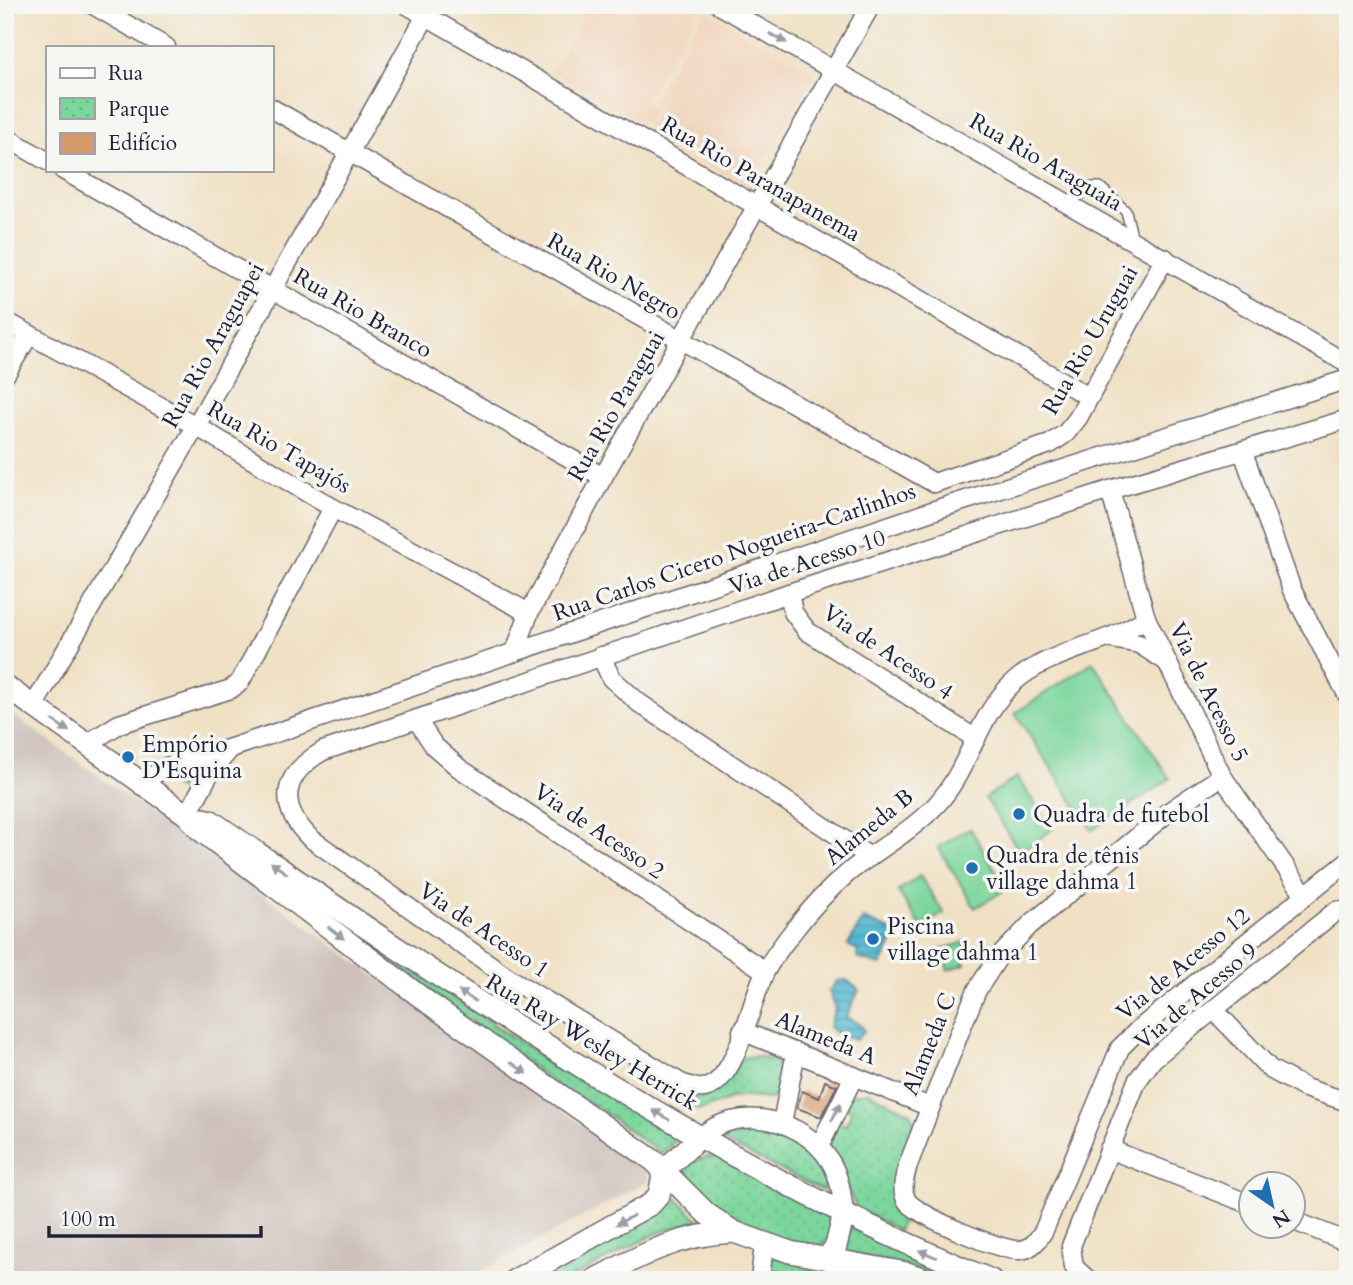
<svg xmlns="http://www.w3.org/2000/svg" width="1353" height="1285" font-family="Cardo,serif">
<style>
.built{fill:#f1d5bd}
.industrial{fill:#cec1ba}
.park{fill:url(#park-dots);stroke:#4e7c6c;stroke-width:2}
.pitch{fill:#7bd69c;stroke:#4e7c6c;stroke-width:2}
.water{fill:url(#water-rules);stroke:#3b6e86;stroke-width:2}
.building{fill:#d7996c}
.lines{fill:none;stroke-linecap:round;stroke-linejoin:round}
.service-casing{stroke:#6a656b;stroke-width:12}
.minor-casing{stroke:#6a656b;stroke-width:21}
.tertiary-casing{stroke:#6a656b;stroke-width:24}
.service{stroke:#fff;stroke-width:9}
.minor{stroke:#fff;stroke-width:18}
.tertiary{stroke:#fff;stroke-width:21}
.oneway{fill:#9c9ca7}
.poi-dot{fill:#1f6fb2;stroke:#f6f6f2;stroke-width:2.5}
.labels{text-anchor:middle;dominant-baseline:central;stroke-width:7;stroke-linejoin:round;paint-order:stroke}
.street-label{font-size:23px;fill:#22223b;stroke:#f6f6f2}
.poi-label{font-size:23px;fill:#22223b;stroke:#f6f6f2;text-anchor:start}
</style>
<defs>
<pattern id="park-dots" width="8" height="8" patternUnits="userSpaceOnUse" patternTransform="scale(1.75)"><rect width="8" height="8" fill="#7bd69c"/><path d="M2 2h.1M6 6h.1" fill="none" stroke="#6ab787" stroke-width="1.8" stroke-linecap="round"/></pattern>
<pattern id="water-rules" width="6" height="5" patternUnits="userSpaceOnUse" patternTransform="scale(1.75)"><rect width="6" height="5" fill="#54bad2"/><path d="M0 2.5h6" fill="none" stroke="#4597ac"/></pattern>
</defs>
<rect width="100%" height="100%" fill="#f6f6f2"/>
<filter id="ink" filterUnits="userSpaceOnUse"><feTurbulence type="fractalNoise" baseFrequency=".0143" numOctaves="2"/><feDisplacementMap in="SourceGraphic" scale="14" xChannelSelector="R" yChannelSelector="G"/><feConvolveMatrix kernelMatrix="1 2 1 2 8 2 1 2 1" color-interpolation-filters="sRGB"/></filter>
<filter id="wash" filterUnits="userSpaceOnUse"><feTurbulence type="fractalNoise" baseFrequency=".00686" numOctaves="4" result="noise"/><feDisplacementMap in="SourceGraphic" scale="28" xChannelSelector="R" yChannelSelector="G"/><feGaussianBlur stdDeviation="1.57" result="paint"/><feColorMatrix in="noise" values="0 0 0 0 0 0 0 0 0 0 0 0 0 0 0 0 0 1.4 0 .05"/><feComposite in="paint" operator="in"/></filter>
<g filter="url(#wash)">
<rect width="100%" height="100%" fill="#f0e1c5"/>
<!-- built -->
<g class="built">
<path d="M583,5h111l5,4 -54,92 11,6 -10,17 -94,-53 33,-56h-5z"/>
<path d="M706,10l109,64 -67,116 -101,-63 11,-19 -8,-7z"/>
</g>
<!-- industrial -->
<path class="industrial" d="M5,709l640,461 4,11 -184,99h-460z"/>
<!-- park -->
<g class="park">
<path d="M209,763l-24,29 -14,-7 -2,-5 5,-9z"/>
<path d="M207,826l328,227 143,86 -17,15 -65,-48 -31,-15z"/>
<path d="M965,942v22l-17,6 -6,-21z"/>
<path d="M753,1056c18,1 35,8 30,30l-10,13c-12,0 -29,-4 -40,-1 -26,9 -32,19 -58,3l2,-8c33,15 51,-10 65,-35z"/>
<path d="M868,1092l43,21 4,14 -8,84 6,6 2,10 -13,-6 -4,10 -42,-24 -28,-60 8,-25 10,3 6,-15 -10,-3 10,-13z"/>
<path d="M737,1127c39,3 69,17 89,51l-3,13 -105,-52 1,-8z"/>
<path d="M710,1156l11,3 106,57 6,12 -3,10 -11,9c-59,-11 -95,-21 -135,-69l5,-15z"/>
<path d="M675,1197l24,23 -44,14 -88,46h-31l127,-71z"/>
<path d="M850,1227l112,53h-14l-49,-16 -55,-12z"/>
<path d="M772,1256l51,9 8,15 -55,-2 -10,-10z"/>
</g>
<!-- pitch -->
<g class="pitch">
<path d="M1093,662l77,117 -78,51 -77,-117z"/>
<path d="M1017,777l35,53 -32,22 -35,-54z"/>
<path d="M970,828l37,61 -32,19 -37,-61z"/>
<path d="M920,876l24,37 -23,14 -23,-36z"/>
</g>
<!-- water -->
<g class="water">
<path d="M863,919l34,14 -16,32 -24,-7 1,-7 -10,-6z"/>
<path d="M841,980h6l12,10 -13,27 15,8 3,6 -8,9 -20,-7 -7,-6 6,-19 -6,-17 7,-9z"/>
</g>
<g id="blocks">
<!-- building -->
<path class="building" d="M825,1081l12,5 -16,31 -24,-9 5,-17 17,7z"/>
</g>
</g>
<g filter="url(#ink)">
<use href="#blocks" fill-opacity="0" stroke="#6a656b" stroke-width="2"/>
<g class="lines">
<defs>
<path id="service" d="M1067,203l25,-16h8l26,24 7,29"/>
<g id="minor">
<path d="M93,5l73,42"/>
<path d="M407,5l682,392"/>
<path d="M719,5l629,359"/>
<path d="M271,108l663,375"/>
<path d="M5,137l42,24"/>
<path d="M63,170l540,307"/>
<path d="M5,321l191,105 137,82 196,105"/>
<path d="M5,375l24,-40"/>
<path d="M1243,452l49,138 56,106"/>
<path d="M934,483l116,-39 16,-11 12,-15 87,-160"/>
<path d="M1110,490l36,128 76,158 83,119"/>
<path d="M789,593l4,19 14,19 169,108"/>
<path d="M1146,618c-41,29 -96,31 -133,65 -36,33 -43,85 -76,121 -26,28 -59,45 -88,68 -20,17 -39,37 -55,58 -10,13 -23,29 -30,44 -13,28 -25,93 -50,110 -12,8 -23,3 -35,-2l-167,-102 -202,-142c-34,-34 -27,-64 13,-87l466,-158 321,-103 238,-71"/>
<path d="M1107,638l32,6 25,16"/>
<path d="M515,652l14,-39 74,-136 268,-472"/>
<path d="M601,656l10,22 28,25 231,154"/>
<path d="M33,707l163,-281 236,-421"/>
<path d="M417,720l17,26 25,22 306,203"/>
<path d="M87,744l32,-20 112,-35 9,-7 93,-174"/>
<path d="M1222,776l-55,37 -136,111 -34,35 -20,31 -13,31 -56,144c-3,11 -8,25 -1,36 11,15 95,51 113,49 12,-1 18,-10 24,-20l76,-182 18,-18 210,-169"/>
<path d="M142,786c20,-25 59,-29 89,-38l710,-240 407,-129"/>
<path d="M187,815l24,-44 20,-23"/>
<path d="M1215,1011l55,58 35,19 43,14"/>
<path d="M742,1031l188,76"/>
<path d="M782,1123l14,-71"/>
<path d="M699,1138c39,-35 104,-20 131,23 10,16 12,34 14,52"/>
<path d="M819,1147l35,-71"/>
<path d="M1109,1149l143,56"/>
<path d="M1294,1221l54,21"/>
<path d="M828,1257l7,11 -1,12"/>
<path d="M760,1280l4,-36"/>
<path d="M1088,1280l-14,-13 -3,-21 66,-165 16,-22 18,-15 165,-133 12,-2"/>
</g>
<g id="tertiary">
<path d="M5,686l182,129 13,15 230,174 224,157 53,53 27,18 56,20 117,21 20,7"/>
<path d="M203,819l8,2c249,172 499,343 780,459"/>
<path d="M828,1257l8,-11 8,-33"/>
<path d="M515,1280l136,-76 8,-9 5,-25 35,-32"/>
<path d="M594,1280c47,-25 86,-46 140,-48"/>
</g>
</defs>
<!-- service casing -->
<use href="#service" class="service-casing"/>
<!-- minor casing -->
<use href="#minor" class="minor-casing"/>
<!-- tertiary casing -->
<use href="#tertiary" class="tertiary-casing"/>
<!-- service -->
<use href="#service" class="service"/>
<!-- minor -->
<use href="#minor" class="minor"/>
<!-- tertiary -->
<use href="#tertiary" class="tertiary"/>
</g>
<!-- one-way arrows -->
<defs><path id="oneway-solid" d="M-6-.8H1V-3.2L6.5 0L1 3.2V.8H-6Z" transform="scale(1.75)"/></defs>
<g class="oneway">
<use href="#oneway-solid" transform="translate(778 38) rotate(29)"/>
<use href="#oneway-solid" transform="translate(61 726) rotate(34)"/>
<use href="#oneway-solid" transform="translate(279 868) rotate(-145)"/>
<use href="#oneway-solid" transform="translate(336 933) rotate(37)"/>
<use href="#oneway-solid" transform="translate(467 996) rotate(-148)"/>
<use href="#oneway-solid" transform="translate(519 1068) rotate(35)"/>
<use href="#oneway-solid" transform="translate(836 1112) rotate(-64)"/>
<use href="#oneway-solid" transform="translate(661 1115) rotate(-149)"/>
<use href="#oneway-solid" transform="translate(625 1220) rotate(152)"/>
<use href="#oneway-solid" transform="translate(928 1254) rotate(-158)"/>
</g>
</g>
<!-- markers -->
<g class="poi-dot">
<circle cx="128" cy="757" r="7"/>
<circle cx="1019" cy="814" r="7"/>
<circle cx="972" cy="868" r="7"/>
<circle cx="873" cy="939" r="7"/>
</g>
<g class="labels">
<!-- street labels -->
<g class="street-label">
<text transform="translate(1046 162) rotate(30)">Rua Rio Araguaia</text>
<text transform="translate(761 179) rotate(30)">Rua Rio Paranapanema</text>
<text transform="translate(614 276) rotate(30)">Rua Rio Negro</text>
<text transform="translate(363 313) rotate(30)">Rua Rio Branco</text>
<text transform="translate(1090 340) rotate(-60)">Rua Rio Uruguai</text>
<text transform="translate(213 345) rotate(-61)">Rua Rio Araguapei</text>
<text transform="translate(616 406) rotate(-60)">Rua Rio Paraguai</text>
<text transform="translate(279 447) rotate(30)">Rua Rio Tapajós</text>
<text transform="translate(734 552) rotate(-19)">Rua Carlos Cicero Nogueira-Carlinhos</text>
<text transform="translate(807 562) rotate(-18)">Via de Acesso 10</text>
<text transform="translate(888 652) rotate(34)">Via de Acesso 4</text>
<text transform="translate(1209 692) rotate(64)">Via de Acesso 5</text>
<text transform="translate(869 827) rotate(-39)">Alameda B</text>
<text transform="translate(599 831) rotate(34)">Via de Acesso 2</text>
<text transform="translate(484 930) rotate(34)">Via de Acesso 1</text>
<text transform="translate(1183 964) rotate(-39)">Via de Acesso 12</text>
<text transform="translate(1196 996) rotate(-40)">Via de Acesso 9</text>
<text transform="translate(826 1038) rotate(22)">Alameda A</text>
<text transform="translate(592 1042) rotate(31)">Rua Ray Wesley Herrick</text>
<text transform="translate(929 1044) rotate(-68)">Alameda C</text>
</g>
<!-- poi labels -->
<g class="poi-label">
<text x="142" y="744">Empório<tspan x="142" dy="26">D'Esquina</tspan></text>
<text x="1033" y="814">Quadra de futebol</text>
<text x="986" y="855">Quadra de tênis<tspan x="986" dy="26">village dahma 1</tspan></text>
<text x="887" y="926">Piscina<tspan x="887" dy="26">village dahma 1</tspan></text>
</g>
</g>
<!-- margin -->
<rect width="1353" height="1285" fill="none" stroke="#f6f6f2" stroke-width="28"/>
<!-- legend -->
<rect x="46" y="46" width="228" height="126" fill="#f6f6f2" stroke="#a1a1a9" stroke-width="2"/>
<rect x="60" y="68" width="35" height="10" fill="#ffffff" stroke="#a1a1a9" stroke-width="2"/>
<text x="108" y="80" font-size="21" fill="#22223b">Rua</text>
<rect x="60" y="98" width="35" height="21" fill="url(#park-dots)" stroke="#a1a1a9" stroke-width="2"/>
<text x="108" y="116" font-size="21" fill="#22223b">Parque</text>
<rect x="60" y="133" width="35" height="21" fill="#d7996c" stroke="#a1a1a9" stroke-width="2"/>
<text x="108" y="150" font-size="21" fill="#22223b">Edifício</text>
<!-- north arrow -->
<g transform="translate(1272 1205) rotate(146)"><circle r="33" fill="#f6f6f2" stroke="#a1a1a9" stroke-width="2"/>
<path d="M0-5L12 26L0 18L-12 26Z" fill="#1f6fb2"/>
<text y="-10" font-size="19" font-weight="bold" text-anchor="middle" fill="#22223b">N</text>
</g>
<!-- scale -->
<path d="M49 1226v10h212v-10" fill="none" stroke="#22223b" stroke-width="3.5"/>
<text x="60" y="1226" font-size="21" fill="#22223b" stroke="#f6f6f2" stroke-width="5" paint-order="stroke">100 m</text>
</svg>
